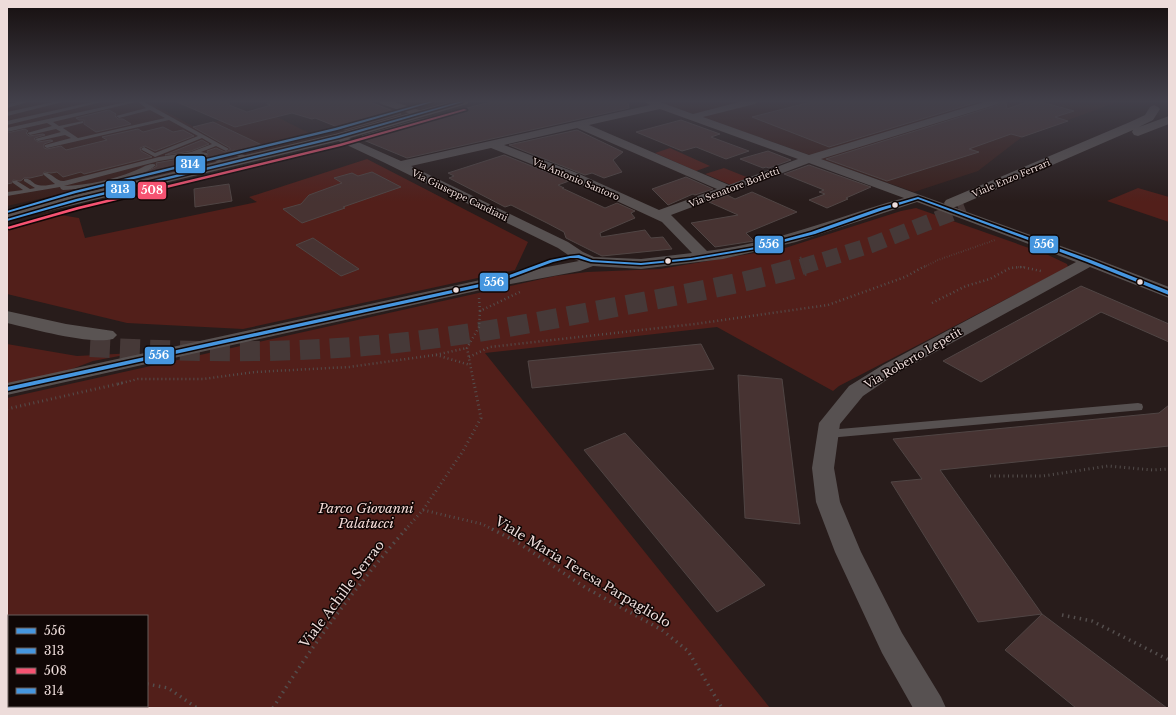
<svg xmlns="http://www.w3.org/2000/svg" width="1176" height="715" font-family="'Libre Baskerville',serif">
<style>
.built{fill:#391f1b}
.green{fill:#521f1a;fill-rule:evenodd}
.building{fill:#473332;stroke:#504544}
.lines{fill:none;stroke-linecap:round;stroke-linejoin:round}
.secondary-tunnel-far1{stroke:#463938;stroke-width:16;stroke-dasharray:16 8;stroke-linecap:butt}
.secondary-tunnel{stroke:#463938;stroke-width:20;stroke-dasharray:20 10;stroke-linecap:butt}
.path-far3{stroke:#544e4d;stroke-width:2;stroke-dasharray:0.5 2;stroke-linecap:butt}
.path-far2{stroke:#544e4d;stroke-width:2.5;stroke-dasharray:1 3;stroke-linecap:butt}
.path-far1{stroke:#544e4d;stroke-width:3;stroke-dasharray:1 3.5;stroke-linecap:butt}
.path{stroke:#544e4d;stroke-width:3.5;stroke-dasharray:1.5 4.5;stroke-linecap:butt}
.lane{fill:#575151;fill-rule:evenodd}
.street{fill:#575151;fill-rule:evenodd}
.secondary{fill:#5a5453;fill-rule:evenodd}
.bus-1-casing{stroke:#0f0605;stroke-width:3}
.bus-2-casing{stroke:#0f0605;stroke-width:3}
.bus-3-casing{stroke:#0f0605;stroke-width:3}
.bus-4-casing{stroke:#0f0605;stroke-width:3}
.bus-1{fill:#4696df;fill-rule:evenodd}
.bus-2{fill:#4696df;fill-rule:evenodd}
.bus-3{fill:#f65372;fill-rule:evenodd}
.bus-4{fill:#4696df;fill-rule:evenodd}
.bus-dot{fill:#eddcda;stroke:#0f0605;stroke-width:1.5}
.labels{text-anchor:middle;dominant-baseline:central;stroke-width:3;stroke-linejoin:round;paint-order:stroke}
.far-street-label{font-size:9px;fill:#eddcda;stroke:#0f0605}
.street-label{font-size:11px;fill:#eddcda;stroke:#0f0605}
.near-park-label{font-size:13px;font-style:italic;fill:#f6dcd8;stroke:#0f0605}
.near-street-label{font-size:13px;fill:#eddcda;stroke:#0f0605}
.line-badge{stroke:#0f0605;stroke-width:1.5}
.badge-label{font-size:11px;text-anchor:middle;font-weight:bold;fill:#fff}
</style>
<rect width="100%" height="100%" fill="#281c1b"/>
<!-- built -->
<g class="built">
<path d="M7,102h142l45,25 69,-17 54,27 -174,43 -4,-3 -132,29z"/>
<path d="M659,102h458l-95,35 -44,34 -64,21z"/>
</g>
<!-- green -->
<g class="green">
<path d="M670,148l40,18 -14,5 -41,-18z"/>
<path d="M367,159l161,83 -13,28 -272,59 -116,-6 -120,-29v-67l41,-14 31,5 6,20 172,-36 -8,-5z"/>
<path d="M724,168l25,10 -18,7 -26,-11z"/>
<path d="M1138,188l31,9v25l-62,-21z"/>
<path d="M916,208l130,46 21,10 1,3 -229,119 -6,5 -116,-64 -232,26 285,355h-763v-310l548,-122 32,-4 73,-3 125,-21 116,-37zM9,616h138v90h-138z"/>
<path d="M7,344l70,12 58,-3 -42,8 -29,11 -57,13z"/>
</g>
<!-- building -->
<g class="building">
<path d="M177,102h52v3l18,7 24,-7 -4,-1 1,-2h102l31,12 -56,16 -30,-12 -3,1 -20,-6 -57,14z"/>
<path d="M491,102h137l1,6 -222,50 -46,-19 4,-2 -3,-1 55,-16 52,-11 -2,-1z"/>
<path d="M811,102h167l-149,45 -77,-30z"/>
<path d="M1001,102h5l1,7 20,-7h14l33,9 -19,6 13,4 -46,16 -11,-3 -42,15 10,3 -92,29 -61,-22 172,-54z"/>
<path d="M109,110l7,4 -1,2 3,3h5l8,5 -35,8 -12,-8v-4h-5l-3,-2z"/>
<path d="M681,120l39,14 -9,3 38,14 -23,8 -30,-12 -14,4 -46,-19z"/>
<path d="M213,122l49,23 -22,7 -6,-2 -3,2v2l-11,4 -6,-2 -3,2v2l-5,2 -64,16 -3,-2 18,-10 -1,-3 40,-7h11l1,-3 -1,-2 9,-3 9,4 5,-2v-2l-37,-21z"/>
<path d="M163,127l10,5 10,-2 11,6 -39,15 -10,-5 -5,2 1,3 11,6 -68,17 -3,-2 -18,5 -6,-5 -6,1 -7,-1 -1,3 -13,3h-6l-2,2 -2,1 -7,-1 -1,3 -5,1v-51l18,-4 3,2 -2,2 3,3 14,-2 2,1 -10,3 -1,1 4,3 13,-2 2,1 -9,3v4l3,1 14,-3 5,4 41,-10 -5,-3 36,-8 5,3z"/>
<path d="M577,130l46,22 -10,8 9,12 -18,6 -12,-5 -7,2 -76,-30z"/>
<path d="M202,140l7,4 -18,7 -26,4z"/>
<path d="M768,151l23,9 -22,8 -3,-1 -3,1 -23,-9z"/>
<path d="M504,155l65,26 -11,4 6,3h-2l43,20 12,-5 18,8 -4,2 4,5 -35,15 1,4 44,-7 6,8 12,-1 9,12 -70,7 -36,-18 -2,-6 -17,-9 -36,-18 -6,2 -56,-29 5,-2 -6,-3z"/>
<path d="M809,165l62,22 -25,11 2,1 -21,9 -18,-8 16,-6 -6,-2 5,-2 -40,-16z"/>
<path d="M372,172l29,15 -58,20 2,1 -43,15 -19,-14 18,-5 8,-9 33,-12 -8,-5 18,-5 6,3z"/>
<path d="M686,177l27,12 -18,6 -2,-1 -25,11 -16,-16z"/>
<path d="M229,184l3,17 -37,6 -1,-18z"/>
<path d="M752,192l45,20 -51,21 8,8 -39,6 -24,-24 47,-8 -29,-13 18,-7 8,4z"/>
<path d="M313,238l46,31 -18,7 -45,-31z"/>
<path d="M1081,286l88,38v18l-68,-30 -120,70 -38,-21z"/>
<path d="M701,344l13,25 -182,19 -4,-27z"/>
<path d="M738,375l44,4 18,145 -55,-6z"/>
<path d="M1169,405v41l-229,24 102,144 -64,8 -87,-140 31,-3 -29,-40 266,-26z"/>
<path d="M625,433l140,152 -48,27 -133,-162z"/>
<path d="M1042,614l125,94h-91l-71,-58z"/>
</g>
<g class="lines">
<!-- secondary-tunnel-far1 -->
<path class="secondary-tunnel-far1" d="M801,267l70,-22 94,-37"/>
<!-- secondary-tunnel -->
<path class="secondary-tunnel" d="M90,347c95,5 191,7 286,-2 81,-7 161,-23 240,-38 63,-12 126,-23 188,-41"/>
<!-- path-far3 -->
<g class="path-far3">
<path d="M924,267l14,-7 57,-20"/>
<path d="M1016,267h8"/>
</g>
<!-- path-far2 -->
<g class="path-far2">
<path d="M479,298l1,13"/>
<path d="M932,303l34,-17 24,-7 20,-11 12,-1 19,4"/>
<path d="M436,355l34,10"/>
<path d="M469,357l21,-10 205,-23 133,-19 77,-28 20,-11"/>
<path d="M118,384l20,-5h65l52,-7 94,-5 86,-12 32,-7"/>
<path d="M474,384l-7,-36 12,-21 1,-16 42,-20"/>
</g>
<!-- path-far1 -->
<g class="path-far1">
<path d="M7,409l115,-26"/>
<path d="M990,476h53l65,-10 45,4 16,-1"/>
<path d="M423,510l59,14 12,6"/>
<path d="M405,530l18,-20 40,-59 18,-33 -7,-35"/>
</g>
<!-- path -->
<g class="path">
<path d="M492,529l25,13 69,46 76,42 26,21 34,57"/>
<path d="M1062,615l30,6 77,39"/>
<path d="M147,684l21,4 29,20"/>
<path d="M40,708l4,-2"/>
<path d="M273,708c39,-63 84,-123 133,-179"/>
</g>
<!-- lane -->
<g class="lane">
<path d="M17,102h11l-21,6v-4z"/>
<path d="M53,102h10l-56,14v-4z"/>
<path d="M92,102h10l-95,23v-4z"/>
<path d="M126,102h10l-83,20 6,4 24,-5v2l-20,5 15,10 87,-20 -15,-8 -31,8 -3,-2 30,-8 -8,-6h6l85,47 -3,2 -10,-5 -15,6 6,1v2h-11l-37,6 -95,25c24,-1 48,-6 70,-15 6,-2 17,-10 22,-6 -18,16 -69,24 -93,25l-2,-1 -1,-2 -53,9v-4l16,-2 -10,-7v-2h4l13,8 5,-1 -11,-7v-2c5,-1 7,2 11,5 7,3 13,1 20,0l-11,-9v-2c8,-1 12,9 20,8l95,-24 32,-5 21,-8 -10,-6 -47,19 -13,-7 -1,-1 3,-2 11,6 43,-17 -29,-16 -122,28 -2,-1v-2l26,-7 -6,-3 -27,6 -3,-2 26,-7 -5,-3 -26,6 -3,-2 25,-7 -5,-3 -40,9v-4z"/>
<path d="M235,151l13,6 1,1 -3,2 -13,-6 -1,-1z"/>
<path d="M215,157l12,6 1,1 -3,2 -12,-6 -1,-1z"/>
<path d="M1138,403l4,1 1,3 -1,3 -314,28 -4,-1 -2,-3 2,-3 4,-1z"/>
</g>
<!-- street -->
<g class="street">
<path d="M379,102h16l30,10 1,2 -1,2h-8l-36,-12z"/>
<path d="M645,102h15l33,12 46,-12h18l-2,2 -52,13 106,38 175,-53h16l-2,2 -177,55 273,99 75,29v11l-79,-31 -193,106 -34,23 -23,28 -6,44 6,34 21,50 41,81 39,64 5,11h-33l-31,-55 -47,-101 -19,-50 -4,-34 7,-45 30,-37 34,-21 193,-103 -159,-60 -121,40 -73,17 -82,10 -48,-3 -13,5 -86,16 -487,108v-12l487,-106 85,-16 -5,-2 -16,-11 -175,-86 -49,-23 -2,-2 6,-3 4,1 59,26 249,-56zM660,109l138,50 -69,26 -140,-60zM577,128l140,61 -58,21 -82,-37 -73,-28zM491,148l78,31 93,43 30,31 -51,6 -47,-2 -11,-5 -15,-10 -157,-76zM809,163l95,35c-65,18 -128,45 -197,53l-36,-36z"/>
</g>
<!-- secondary -->
<g class="secondary">
<path d="M449,102h20l-2,2 -124,36 -336,81v-10l328,-77z"/>
<path d="M1154,105l4,2 2,2 -7,11 -14,7 30,-11v8l-31,12 -4,-1 -2,-3 1,-2 -175,76 -6,2 -6,-2 -2,-3 2,-3 184,-78 15,-7 5,-8z"/>
<path d="M7,311l59,13 47,7 4,4 -4,4c-23,6 -80,-10 -106,-16z"/>
</g>
<defs>
<path id="bus-1" d="M918,197l173,63 78,31v4l-82,-33 -169,-63 -35,11 -68,24 -59,15 -65,11 -50,5 -50,-3 -13,-4h-8l-17,4 -59,22 -487,107v-4l486,-106 57,-21 20,-4 9,-1 13,5 49,3 50,-5 65,-11 55,-15 68,-24z"/>
<path id="bus-2" d="M458,102h5l-124,36 -261,63 -71,20v-2l69,-20 261,-63z"/>
<path id="bus-3" d="M464,109l3,1 -126,36 -261,63 -71,20 -2,-1v-1l70,-20 262,-63z"/>
<path id="bus-4" d="M428,102h5l-96,28 -261,63 -69,20v-2l67,-20 261,-63z"/>
</defs>
<!-- bus-1 casing -->
<use href="#bus-1" class="bus-1-casing"/>
<!-- bus-2 casing -->
<use href="#bus-2" class="bus-2-casing"/>
<!-- bus-3 casing -->
<use href="#bus-3" class="bus-3-casing"/>
<!-- bus-4 casing -->
<use href="#bus-4" class="bus-4-casing"/>
<!-- bus-1 -->
<use href="#bus-1" class="bus-1"/>
<!-- bus-2 -->
<use href="#bus-2" class="bus-2"/>
<!-- bus-3 -->
<use href="#bus-3" class="bus-3"/>
<!-- bus-4 -->
<use href="#bus-4" class="bus-4"/>
</g>
<!-- sky -->
<linearGradient id="sky" x2="0" y2="1"><stop stop-color="#160f0f"/><stop offset="0.5" stop-color="#42404a"/><stop offset="1" stop-color="#42404a" stop-opacity="0"/></linearGradient>
<rect width="1176" height="202" fill="url(#sky)"/>
<!-- markers -->
<g class="bus-dot">
<circle cx="895" cy="205" r="3.5"/>
<circle cx="668" cy="261" r="3.5"/>
<circle cx="1140" cy="282" r="3.5"/>
<circle cx="456" cy="290" r="3.5"/>
</g>
<g class="labels">
<!-- far-street labels -->
<g class="far-street-label">
<text transform="translate(1011 178) rotate(-23)">Viale Enzo Ferrari</text>
<text transform="translate(576 179) rotate(23)">Via Antonio Santoro</text>
<text transform="translate(734 187) rotate(-21)">Via Senatore Borletti</text>
<text transform="translate(460 195) rotate(26)">Via Giuseppe Candiani</text>
</g>
<!-- street labels -->
<g class="street-label">
<text transform="translate(913 358) rotate(-30)">Via Roberto Lepetit</text>
</g>
<!-- near-park labels -->
<g class="near-park-label">
<text x="366" y="508">Parco Giovanni<tspan x="366" dy="15">Palatucci</tspan></text>
</g>
<!-- near-street labels -->
<g class="near-street-label">
<text transform="translate(583 572) rotate(31)">Viale Maria Teresa Parpagliolo</text>
<text transform="translate(342 594) rotate(-53)">Viale Achille Serrao</text>
</g>
</g>
<g class="line-badge">
<rect x="175" y="155" width="31" height="19" rx="4" fill="#4696df"/>
<rect x="105" y="180" width="31" height="19" rx="4" fill="#4696df"/>
<rect x="137" y="181" width="30" height="19" rx="4" fill="#f65372"/>
<rect x="1029" y="235" width="30" height="19" rx="4" fill="#4696df"/>
<rect x="754" y="235" width="30" height="19" rx="4" fill="#4696df"/>
<rect x="479" y="272" width="30" height="20" rx="4" fill="#4696df"/>
<rect x="144" y="346" width="31" height="19" rx="4" fill="#4696df"/>
</g>
<g class="badge-label">
<text x="190" y="168">314</text>
<text x="120" y="193">313</text>
<text x="152" y="194">508</text>
<text x="1044" y="248">556</text>
<text x="769" y="248">556</text>
<text x="494" y="286">556</text>
<text x="159" y="359">556</text>
</g>
<!-- border -->
<rect width="1176" height="715" fill="none" stroke="#eddcda" stroke-width="16"/>
<!-- legend -->
<rect x="8" y="615" width="140" height="92" fill="#0f0605" stroke="#685c5a"/>
<rect x="16" y="628" width="20" height="6" fill="#4696df" stroke="#685c5a"/>
<text x="44" y="635" font-size="12" fill="#eddcda">556</text>
<rect x="16" y="648" width="20" height="6" fill="#4696df" stroke="#685c5a"/>
<text x="44" y="655" font-size="12" fill="#eddcda">313</text>
<rect x="16" y="668" width="20" height="6" fill="#f65372" stroke="#685c5a"/>
<text x="44" y="675" font-size="12" fill="#eddcda">508</text>
<rect x="16" y="688" width="20" height="6" fill="#4696df" stroke="#685c5a"/>
<text x="44" y="695" font-size="12" fill="#eddcda">314</text>
</svg>
